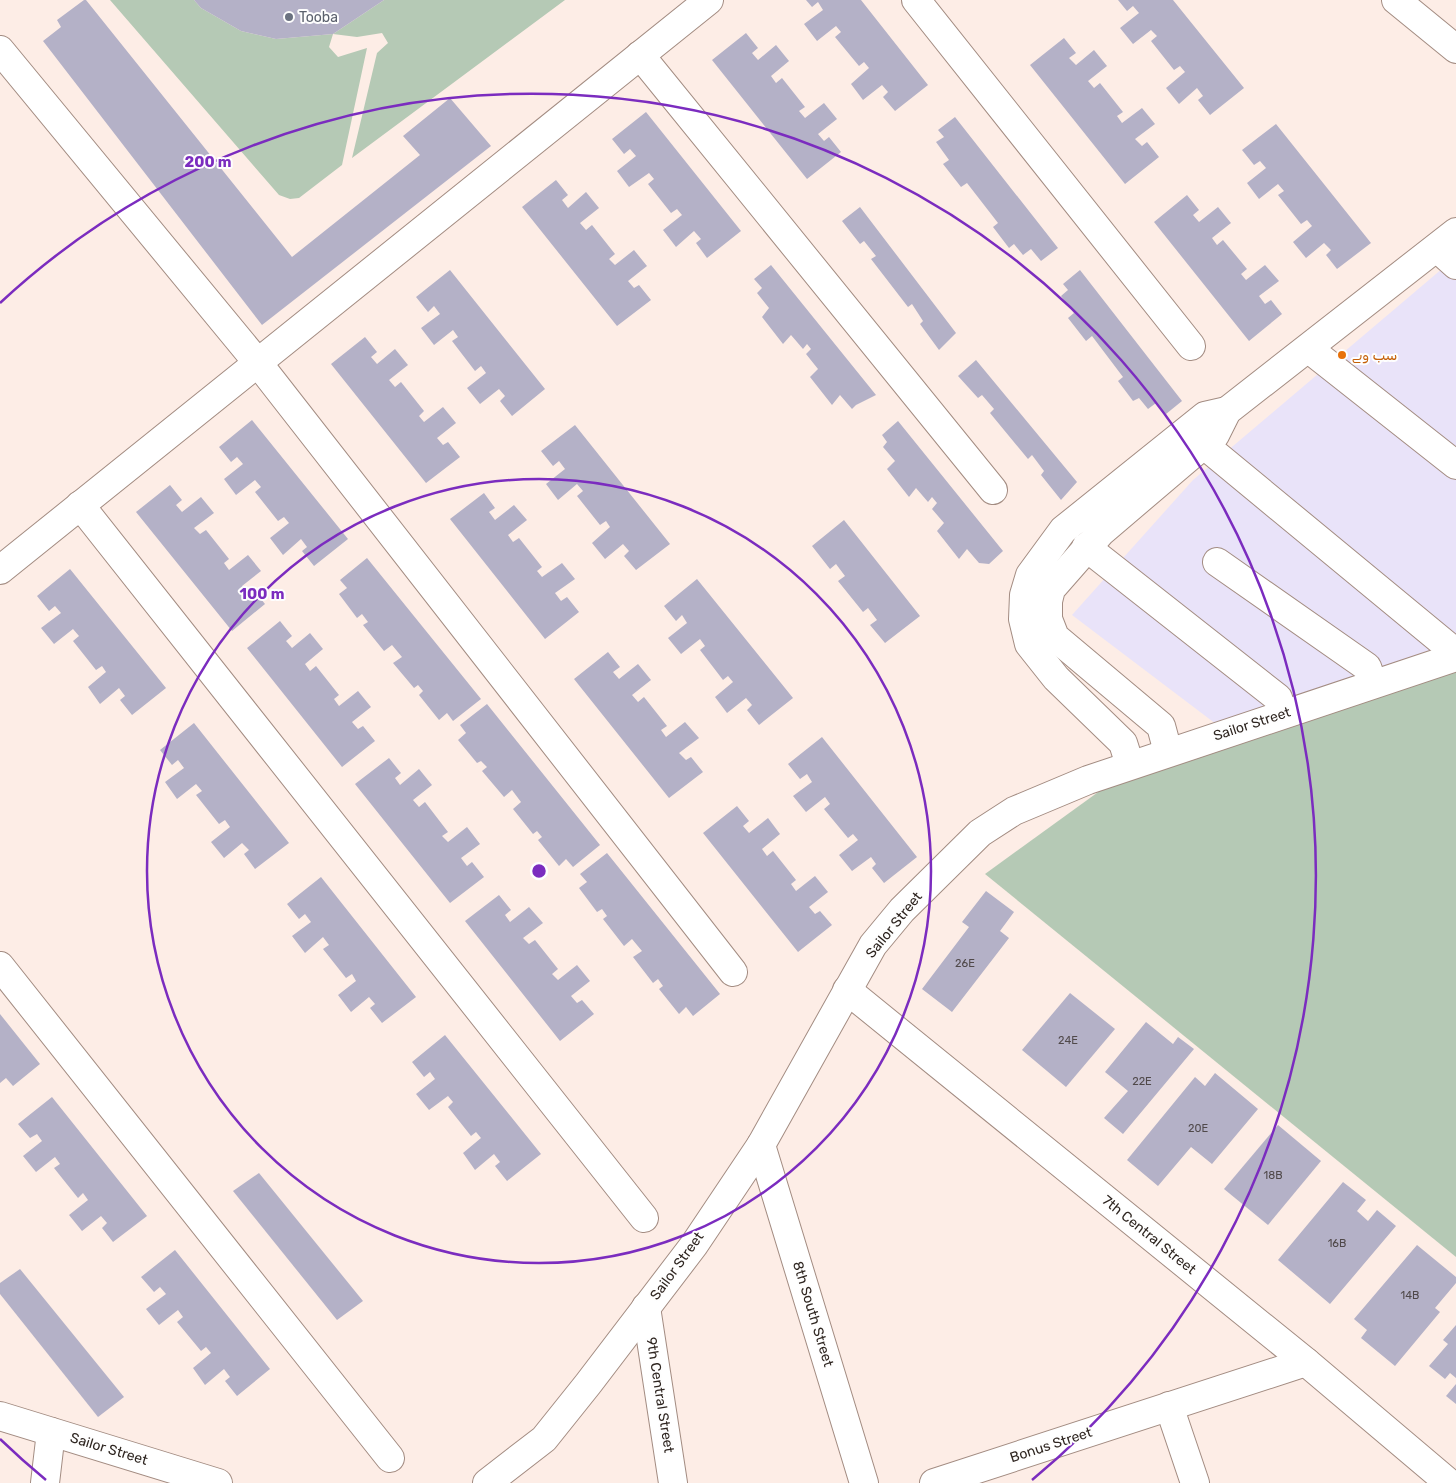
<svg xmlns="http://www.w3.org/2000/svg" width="1456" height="1483" font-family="Rubik,Cairo,sans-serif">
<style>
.commercial{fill:#e9e3f9}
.green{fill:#b5c9b5}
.building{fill:#b4b1c7}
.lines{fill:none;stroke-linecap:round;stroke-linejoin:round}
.minor-casing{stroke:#a38c82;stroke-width:30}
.minor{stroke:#fff;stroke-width:28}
.ring{fill:none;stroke:#7b2cbf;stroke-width:2.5}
.worship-dot{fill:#6b7280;stroke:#fefefe;stroke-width:2}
.food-dot{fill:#e8710a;stroke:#fefefe;stroke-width:2}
.labels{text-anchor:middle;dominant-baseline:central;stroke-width:4;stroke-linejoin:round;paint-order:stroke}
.number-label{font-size:11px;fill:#50494a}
.worship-label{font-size:14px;fill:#5b616d;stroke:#fefefe;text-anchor:start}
.food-label{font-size:14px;fill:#c56008;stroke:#fefefe;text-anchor:start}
.street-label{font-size:14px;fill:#2f2621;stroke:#fefefe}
.centre{fill:#7b2cbf;stroke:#fefefe;stroke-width:2.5}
.ring-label{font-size:15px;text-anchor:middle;font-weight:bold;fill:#7b2cbf;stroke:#fefefe;stroke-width:4;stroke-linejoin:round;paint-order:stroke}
</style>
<rect width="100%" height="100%" fill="#fdede6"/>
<!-- commercial -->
<path class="commercial" d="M1456,257v384l-240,83 -144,-109 121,-135z"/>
<!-- green -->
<g class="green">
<path d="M110,0h84l7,8 40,23 35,8 57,-5 51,-34h181l-213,158 25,-105 11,-10 -6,-10 -25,4 -24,-3 -4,13 9,10 29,-9 -25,117 -43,33 -9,1 -11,-4z"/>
<path d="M1456,668v589l-471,-383 116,-84z"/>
</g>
<!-- building -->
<g class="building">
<path d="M84,0h2l206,257 128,-102 -17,-19 47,-38 41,48 -229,179 -219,-284 18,-14 -4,-7z"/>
<path d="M194,0h190l-51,34 -57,5 -35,-8 -40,-23z"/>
<path d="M806,0h55l67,85 -33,26 -12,-14 5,-5 -6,-7 -19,15 -12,-16 18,-16 -5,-6 -5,4 -24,-29 6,-5 -5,-6 -19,15 -13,-17 19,-14 -5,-8 -6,5z"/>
<path d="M1118,0h55l71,88 -34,27 -12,-15 5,-4 -6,-8 -18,16 -13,-16 19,-16 -5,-6 -6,4 -23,-29 6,-5 -6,-6 -18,14 -13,-16 19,-15 -6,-7 -6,5z"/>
<path d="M746,33l12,15 -6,5 6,7 18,-15 13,16 -18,15 5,7 6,-5 23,29 -6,4 6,7 19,-15 13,16 -19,15 6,7 5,-4 12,15 -34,27 -95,-119z"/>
<path d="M1064,38l12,15 -7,5 7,7 18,-15 13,16 -19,15 6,7 6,-5 23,29 -6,4 5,7 20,-15 13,16 -20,15 7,7 5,-4 12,15 -34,27 -95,-119z"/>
<path d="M646,112l95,119 -34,27 -11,-15 5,-4 -7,-8 -18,16 -13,-17 19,-15 -5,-6 -6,4 -23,-29 6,-5 -5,-6 -20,14 -12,-16 19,-15 -6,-7 -6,5 -12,-15z"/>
<path d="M955,117l103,131 -17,13 -10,-12 -8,6 -9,-11 -5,4 -16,-21 5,-4 -31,-40 -6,4 -18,-23 6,-4 -13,-18 8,-5 -6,-7z"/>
<path d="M1276,124l95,119 -34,26 -11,-14 5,-5 -7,-7 -18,15 -13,-16 19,-16 -5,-6 -6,4 -23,-29 6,-4 -6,-7 -19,15 -12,-16 19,-15 -6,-7 -6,4 -12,-15z"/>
<path d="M556,180l12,15 -6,5 6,8 18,-16 13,16 -19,15 6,7 6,-5 23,29 -6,5 6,6 19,-15 13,16 -19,15 6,7 5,-3 12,15 -34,26 -95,-119z"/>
<path d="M1187,195l12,15 -6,5 6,7 19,-15 13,16 -19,15 5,7 6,-5 24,29 -6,5 5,6 19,-15 14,16 -20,15 6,8 6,-4 11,14 -33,27 -95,-119z"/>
<path d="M860,207l96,126 -17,17 -19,-26 3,-3 -11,-17 -4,3 -37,-48 5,-3 -12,-15 -4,3 -18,-23z"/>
<path d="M771,265l105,130 -20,10 -4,4 -12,-14 -8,10 -22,-28 8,-8 -12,-15 5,-5 -4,-5 -4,5 -12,-14 -8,9 -21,-27 7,-9 -12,-15 5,-5 -8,-9z"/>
<path d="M450,270l95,119 -33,27 -12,-15 5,-5 -6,-7 -19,15 -13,-16 19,-15 -5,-7 -6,5 -23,-30 6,-4 -5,-7 -19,15 -13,-17 19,-14 -6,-8 -6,6 -12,-15z"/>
<path d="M1080,270l102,131 -16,13 -10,-11 -8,6 -9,-11 -6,3 -15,-20 5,-4 -31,-41 -6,5 -18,-23 6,-5 -13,-17 7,-6 -5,-6z"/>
<path d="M365,337l12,15 -6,5 6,7 18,-15 13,16 -19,15 6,7 6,-5 23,29 -5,5 5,6 19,-15 13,16 -19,15 6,7 5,-3 12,15 -34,26 -95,-119z"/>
<path d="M976,360l101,122 -16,18 -20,-25 3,-4 -12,-16 -4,4 -38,-46 4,-4 -12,-14 -4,3 -20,-22z"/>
<path d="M252,420l96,119 -34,27 -12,-15 5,-4 -6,-8 -18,16 -13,-17 19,-15 -5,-6 -6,4 -23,-29 6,-5 -6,-7 -19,15 -12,-16 19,-15 -6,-7 -6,5 -12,-15z"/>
<path d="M898,421l105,130 -14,13 -10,-1 -12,-14 -8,10 -22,-28 7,-8 -12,-14 5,-6 -5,-6 -4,5 -12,-14 -7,9 -22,-28 8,-8 -12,-14 4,-5 -5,-7z"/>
<path d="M575,425l95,119 -34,26 -12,-14 5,-5 -6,-7 -18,15 -13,-16 18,-16 -4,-6 -6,4 -23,-29 6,-5 -6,-7 -19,16 -12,-16 19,-15 -6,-8 -6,5 -12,-15z"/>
<path d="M170,485l12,15 -6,5 6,7 19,-15 13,16 -20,15 6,6 6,-4 23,29 -5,4 5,7 19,-15 13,16 -19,15 6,7 5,-4 12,15 -33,27 -96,-119z"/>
<path d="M484,493l11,15 -6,4 6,8 19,-15 13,15 -19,15 5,7 6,-4 23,29 -5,4 5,6 20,-14 13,16 -20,14 6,8 6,-4 12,15 -34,27 -95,-120z"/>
<path d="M844,520l76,96 -35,27 -15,-18 7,-5 -9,-12 -5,4 -25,-31 7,-5 -9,-12 -6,5 -18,-23z"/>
<path d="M367,558l114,141 -28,22 -6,-8 -8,7 -20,-25 4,-4 -5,-6 -4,3 -21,-25 9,-6 -10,-12 -8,6 -21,-26 5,-3 -6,-8 -5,4 -18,-24 8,-6 -7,-8z"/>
<path d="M70,569l96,119 -34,27 -12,-15 5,-4 -6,-8 -19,16 -12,-17 18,-15 -4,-6 -6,4 -23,-29 6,-5 -6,-7 -19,15 -13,-16 20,-15 -6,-7 -6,5 -12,-15z"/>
<path d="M697,579l96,119 -34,27 -12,-15 5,-5 -6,-7 -19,15 -12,-16 18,-15 -5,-6 -5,4 -23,-30 5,-4 -5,-7 -19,15 -13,-16 19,-15 -5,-8 -6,6 -12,-15z"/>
<path d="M280,621l12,15 -6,5 6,7 18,-15 13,16 -18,15 5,7 6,-5 23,29 -5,4 5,7 19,-15 13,16 -19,15 6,7 5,-3 12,15 -33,26 -95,-119z"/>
<path d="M608,652l12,15 -7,5 6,7 19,-15 13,16 -19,15 6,7 6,-5 23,29 -6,4 5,7 19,-15 14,16 -20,15 7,7 5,-3 12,15 -34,26 -95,-119z"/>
<path d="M487,704l113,141 -27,22 -7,-8 -7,7 -21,-26 4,-3 -5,-6 -4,3 -20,-25 8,-7 -9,-12 -8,7 -22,-26 5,-4 -6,-6 -4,2 -19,-23 8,-7 -6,-8z"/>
<path d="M194,723l95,120 -34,26 -11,-15 5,-4 -7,-7 -18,15 -13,-16 19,-15 -5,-7 -6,4 -23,-29 6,-4 -6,-7 -19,15 -12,-17 19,-14 -6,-8 -6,5 -12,-15z"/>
<path d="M822,737l95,120 -33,26 -12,-15 4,-4 -5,-7 -19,14 -13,-16 19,-15 -5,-6 -5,4 -24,-29 6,-5 -5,-7 -19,15 -13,-16 19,-14 -5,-8 -7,5 -12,-15z"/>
<path d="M389,758l12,15 -6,5 5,7 19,-16 13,16 -19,15 6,7 6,-5 23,30 -6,4 6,6 19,-15 13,17 -19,14 6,8 5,-4 12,15 -34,26 -95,-119z"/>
<path d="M737,806l12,15 -6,5 6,7 19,-15 12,16 -18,15 5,7 6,-5 23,29 -5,4 5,7 19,-15 13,16 -19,15 6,7 5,-3 12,14 -34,27 -95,-119z"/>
<path d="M607,853l113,141 -27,22 -7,-9 -7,7 -20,-25 4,-3 -5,-7 -5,4 -20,-26 9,-6 -10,-12 -8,7 -21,-27 4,-3 -5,-7 -5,3 -18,-24 8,-6 -7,-8z"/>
<path d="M321,877l95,120 -34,26 -12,-15 5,-4 -6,-7 -18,15 -13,-17 18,-14 -4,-7 -6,4 -23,-29 6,-4 -6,-8 -18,16 -13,-17 19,-14 -6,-8 -6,5 -12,-15z"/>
<path d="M986,891l28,21 -14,19 9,7 -57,74 -30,-23 47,-62 -7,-5z"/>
<path d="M499,895l12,15 -6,5 5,7 19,-15 14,16 -20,15 6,6 6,-4 23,29 -6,5 6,6 19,-15 13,16 -19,15 6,7 5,-3 12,14 -34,27 -95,-120z"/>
<path d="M1070,993l45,36 -49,58 -44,-37z"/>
<path d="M0,1014l40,50 -27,22 -7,-8 -6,5z"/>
<path d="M1146,1022l27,22 5,-7 16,12 -71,85 -19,-16 24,-27 -23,-19z"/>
<path d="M445,1035l96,119 -34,27 -12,-15 5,-4 -6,-8 -19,16 -12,-17 18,-15 -5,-6 -5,4 -23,-29 5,-5 -5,-6 -19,14 -13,-16 19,-15 -5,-7 -6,5 -12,-15z"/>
<path d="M1215,1073l43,36 -46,55 -21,-17 -33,39 -31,-26 68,-83 10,9z"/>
<path d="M52,1097l95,119 -34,26 -11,-14 5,-5 -6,-7 -19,15 -13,-16 19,-15 -5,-7 -5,5 -24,-30 6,-4 -5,-7 -19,15 -13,-16 19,-15 -5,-7 -7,4 -12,-14z"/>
<path d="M1278,1125l43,36 -53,64 -44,-36z"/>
<path d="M259,1173l104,128 -26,19 -104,-129z"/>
<path d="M1343,1182l23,18 -9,11 11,10 9,-11 19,16 -66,78 -52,-44z"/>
<path d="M1417,1245l39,32v6l-21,25 5,4 -45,54 -34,-28 6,-8 -13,-11z"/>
<path d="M175,1250l95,119 -33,27 -12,-15 5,-4 -6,-8 -19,16 -12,-17 18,-15 -5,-6 -5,4 -24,-29 6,-5 -5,-7 -19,15 -13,-16 20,-15 -6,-7 -6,5 -13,-15z"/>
<path d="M20,1269l104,128 -26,20 -98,-123v-11z"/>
<path d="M1456,1325v53l-6,-5 -5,6 -16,-13 19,-22 -5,-4z"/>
<path d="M1456,1384v20l-10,-8z"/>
</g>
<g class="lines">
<defs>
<g id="minor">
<path d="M916,0l275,346"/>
<path d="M1396,0l60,49"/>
<path d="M0,50l258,313 475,609"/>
<path d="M640,55l353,435"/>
<path d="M1437,248l19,17"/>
<path d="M1309,349l147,116"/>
<path d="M1203,444l253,209"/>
<path d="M80,505l564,713"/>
<path d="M1086,547l192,151 5,16"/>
<path d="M1217,562l150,105 6,17"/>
<path d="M0,570l709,-570"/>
<path d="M1168,752l-7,-26 -106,-89 -7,-18v-18l3,-12 50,-57 114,-97 12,-24 229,-179"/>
<path d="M1130,765l-7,-22 -67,-65 -27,-34 -6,-25 1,-24 6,-20 33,-45 142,-114 22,-5"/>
<path d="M0,966l390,492"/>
<path d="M847,990l459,372 143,121"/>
<path d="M761,1145l103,338"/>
<path d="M646,1307l27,176"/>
<path d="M1169,1406l26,77"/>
<path d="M0,1416l218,67"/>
<path d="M45,1483l6,-51"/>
<path d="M487,1483l57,-44 44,-55 106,-139 67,-100 112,-200 29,-35 78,-77 34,-22 74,-31 368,-123"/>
<path d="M934,1483l372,-121"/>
</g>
</defs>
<!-- minor casing -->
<use href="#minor" class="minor-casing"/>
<!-- minor -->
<use href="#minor" class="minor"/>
</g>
<!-- distance rings -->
<g class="ring">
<circle cx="539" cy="871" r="392"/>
<path d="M46 1480A783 783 0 0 1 0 1439M0 303A783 783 0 1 1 1032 1480"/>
</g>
<!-- markers -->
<circle class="worship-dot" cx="289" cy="17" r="5"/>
<circle class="food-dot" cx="1342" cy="355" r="5"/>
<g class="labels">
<!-- number labels -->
<g class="number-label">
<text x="965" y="963">26E</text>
<text x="1068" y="1040">24E</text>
<text x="1142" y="1081">22E</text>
<text x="1198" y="1128">20E</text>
<text x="1273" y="1175">18B</text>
<text x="1337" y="1243">16B</text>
<text x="1410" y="1295">14B</text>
</g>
<!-- worship labels -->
<g class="worship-label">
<text x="299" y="17">Tooba</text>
</g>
<!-- food labels -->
<g class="food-label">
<text x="1352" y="355">سب وے</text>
</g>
<!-- street labels -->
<g class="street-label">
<text transform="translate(1252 724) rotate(-18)">Sailor Street</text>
<text transform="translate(894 925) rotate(-51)">Sailor Street</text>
<text transform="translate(1149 1235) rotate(39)">7th Central Street</text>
<text transform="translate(677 1266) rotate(-54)">Sailor Street</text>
<text transform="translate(813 1314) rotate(73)">8th South Street</text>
<text transform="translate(660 1395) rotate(81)">9th Central Street</text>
<text transform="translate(1051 1445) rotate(-18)">Bonus Street</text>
<text transform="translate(109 1449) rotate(17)">Sailor Street</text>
</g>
</g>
<circle cx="539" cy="871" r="8" class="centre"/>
<g class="ring-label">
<text x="208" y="167">200 m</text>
<text x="262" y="599">100 m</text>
</g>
</svg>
